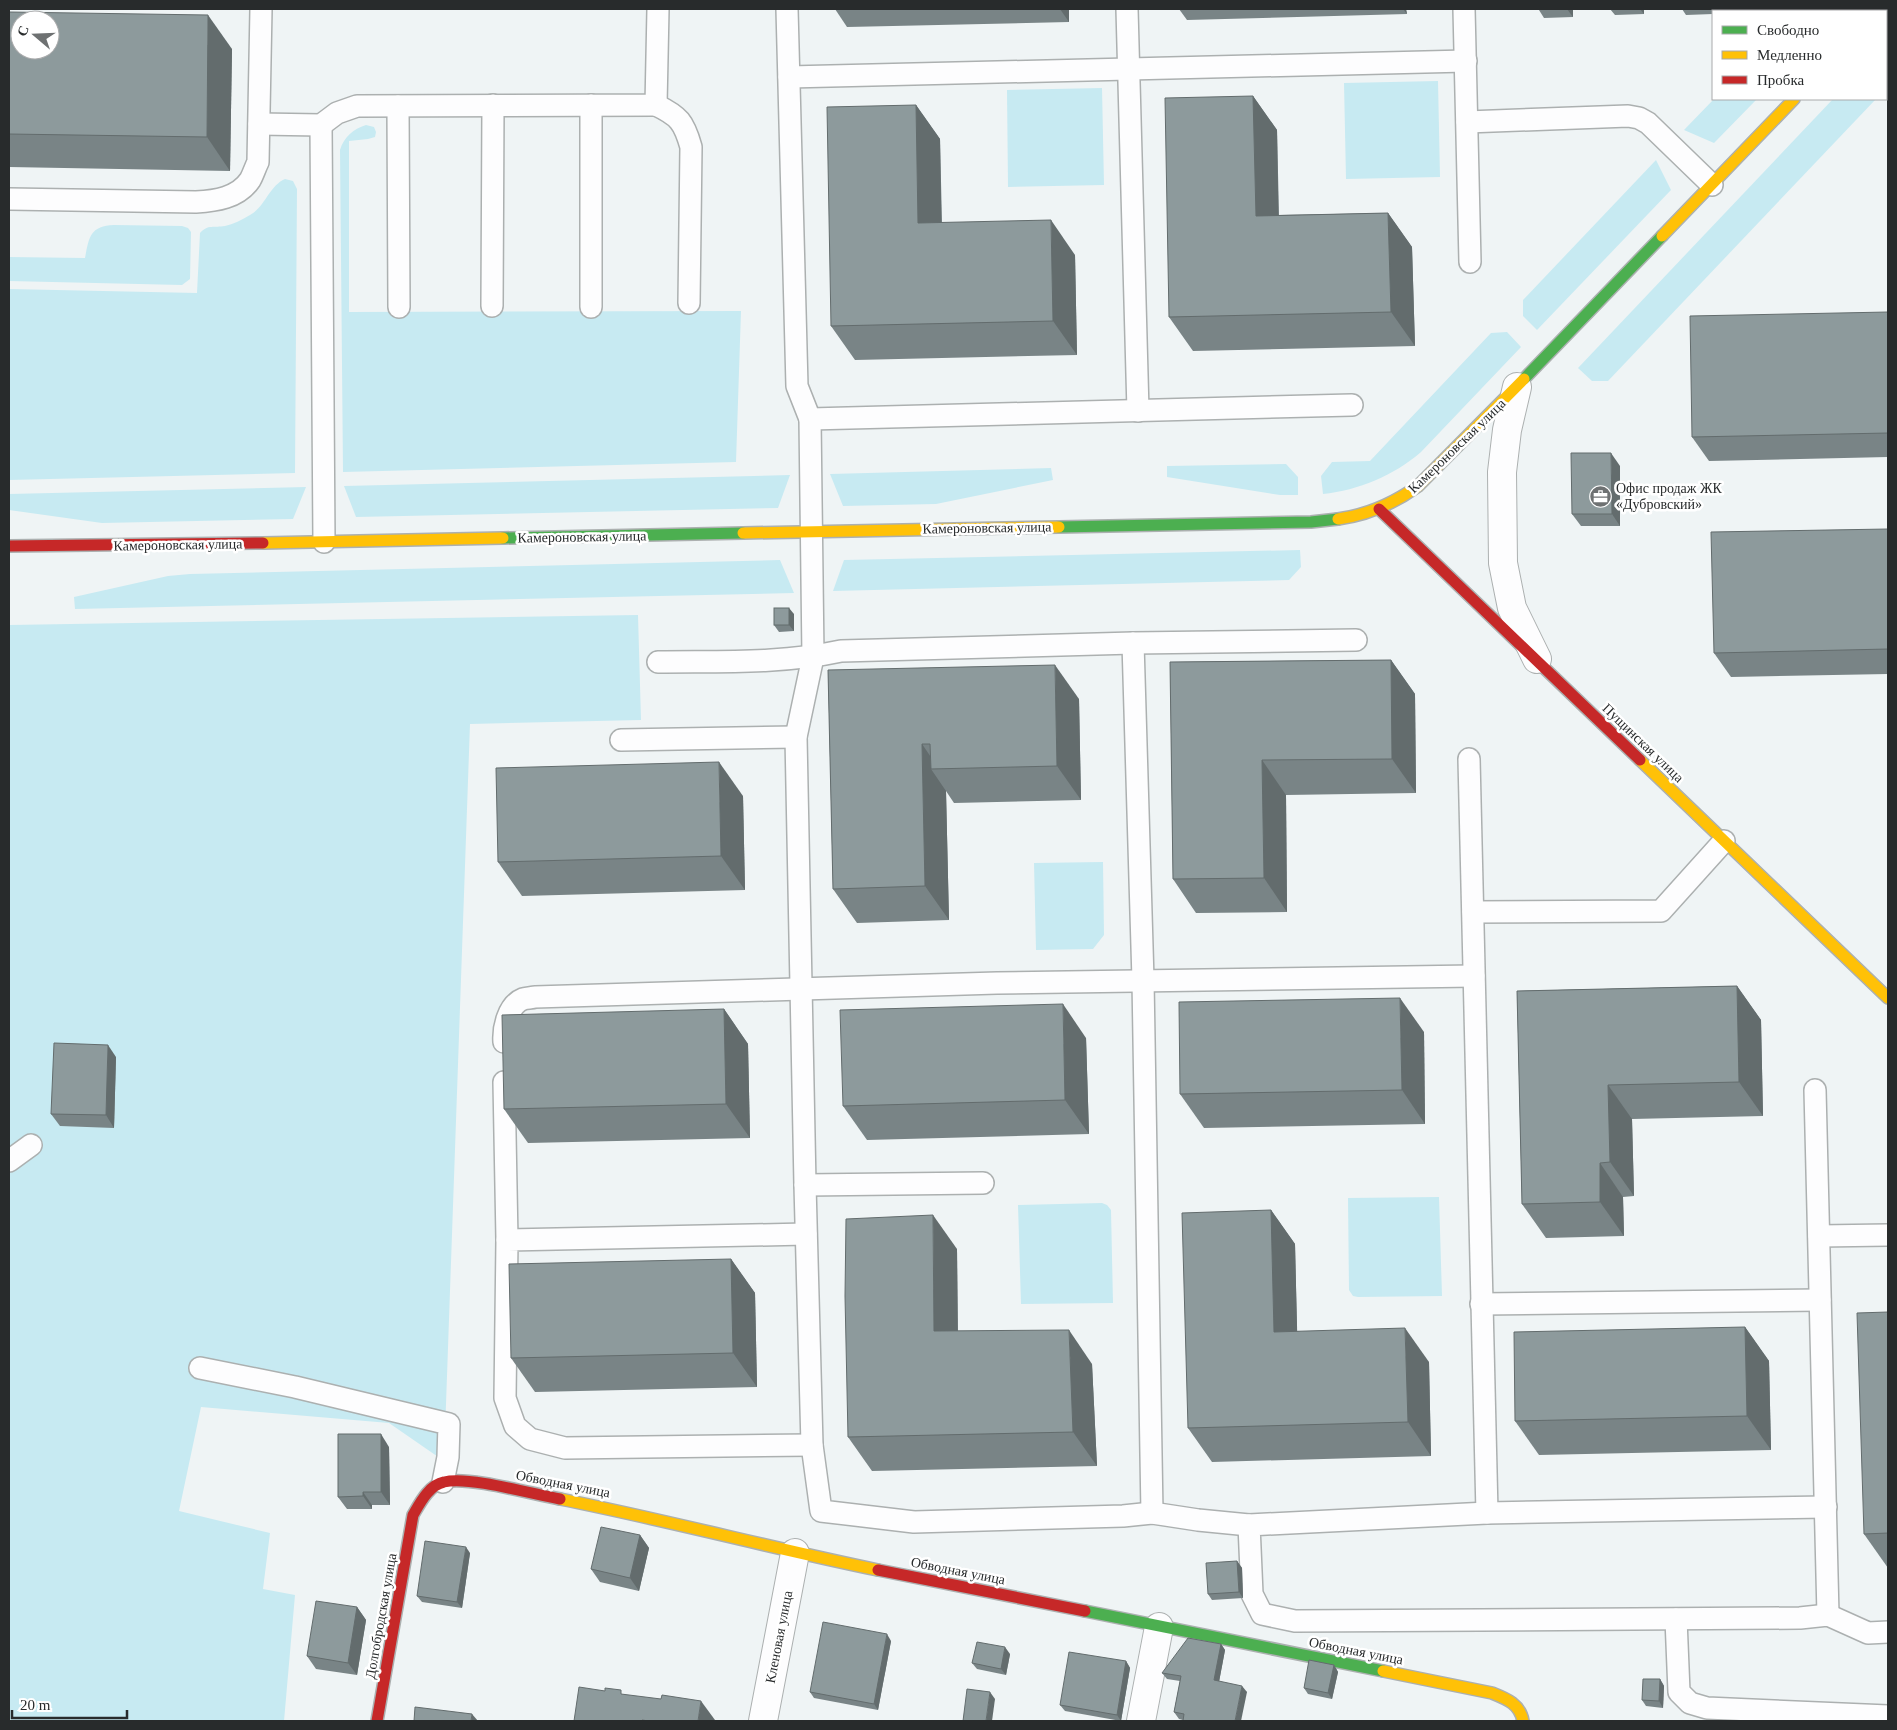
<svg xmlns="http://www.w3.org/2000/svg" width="1897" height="1730" font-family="Georgia,serif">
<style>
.green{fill:#c7eaf2}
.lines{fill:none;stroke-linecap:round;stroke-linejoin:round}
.lane-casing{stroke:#acb0b0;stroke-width:24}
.street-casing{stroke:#acb0b0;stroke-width:30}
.fast-casing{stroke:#acb0b0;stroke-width:14}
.slow-casing{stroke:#acb0b0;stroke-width:14}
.jam-casing{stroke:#acb0b0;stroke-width:14}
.lane{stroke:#fdfdfe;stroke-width:21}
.street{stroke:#fdfdfe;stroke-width:28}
.fast{stroke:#4caf50;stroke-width:11}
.slow{stroke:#ffc107;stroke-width:11}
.jam{stroke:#c62828;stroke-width:11}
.wall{fill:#798486}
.shaded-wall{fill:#636c6d}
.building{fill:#8d9a9c;stroke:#636c6d;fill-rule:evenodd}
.labels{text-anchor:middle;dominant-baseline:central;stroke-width:5;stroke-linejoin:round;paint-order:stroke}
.street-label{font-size:14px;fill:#282b2c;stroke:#fff}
.poi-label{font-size:14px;fill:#282b2c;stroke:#fff;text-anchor:start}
</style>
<rect width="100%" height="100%" fill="#eff4f5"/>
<!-- green -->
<g class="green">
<path d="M1438,81l2,96 -94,2 -2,-96z"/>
<path d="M1102,88l2,97 -96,2 -1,-97z"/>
<path d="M1714,99h43l-43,44 -30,-13z"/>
<path d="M1833,99h43l-268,282h-16l-14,-13z"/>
<path d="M366,125l8,2 2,5 -1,5 -7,2 -19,2v171l392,-1 -5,151 -393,10 -3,-322c4,-13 13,-21 26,-25z"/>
<path d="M1656,160l15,30 -134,140 -14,-14v-16z"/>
<path d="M285,179l8,2 4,8 -2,284 -286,7v-191l188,4 3,-60c8,-9 14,-5 25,-7 8,-2 17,-6 25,-11 15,-8 19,-29 35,-36z"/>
<path d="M114,225l68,1 6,2 3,4 -1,47 -8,6 -173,-4v-24l76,1c4,-21 5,-32 29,-33z"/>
<path d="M1507,332l14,15 -100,105c-28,24 -62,38 -98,42l-2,-18 11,-14 38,-1 121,-128z"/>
<path d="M1286,464l12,13v18h-18l-113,-18v-11z"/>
<path d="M1051,468l2,12 -117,24 -93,2 -13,-32z"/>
<path d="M790,475l-12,33 -422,9 -12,-31z"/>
<path d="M306,487l-13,32 -191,4 -93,-13v-16z"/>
<path d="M1300,550l1,17 -12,13 -456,11 11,-31z"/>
<path d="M780,560l14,33 -719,16 -1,-12 94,-21 22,-2z"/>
<path d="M638,615l3,105 -171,4 -26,737 -55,-38 -188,-16 -22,104 91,22 -7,56 32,6 -11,126h-275v-1096z"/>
<path d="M1103,862l1,73 -11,14 -57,1 -2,-87z"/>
<path d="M1439,1197l3,99 -84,1 -5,-1 -4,-6 -1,-92z"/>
<path d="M1102,1203l5,2 4,5 2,93 -92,1 -3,-99z"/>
</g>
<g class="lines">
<defs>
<g id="lane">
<path d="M787,9l10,377 13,33 542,-14"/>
<path d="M1127,9l11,402"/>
<path d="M1464,9l6,253"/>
<path d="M789,77l677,-16"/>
<path d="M591,105v202"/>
<path d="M656,105c23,11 28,17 35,42l-2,156"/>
<path d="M398,106l1,201"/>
<path d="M1467,122l161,-6 11,2 9,5 64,62"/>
<path d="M259,124l62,1 16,-12 20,-7 299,-1 2,-96"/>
<path d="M321,125l3,417"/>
<path d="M9,199l187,3c19,-1 42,-4 54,-22 3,-5 5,-12 8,-18l3,-153"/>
<path d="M492,306l1,-201"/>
<path d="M810,419l3,238 -17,80 9,448 7,260 9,66 93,11 209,-6 29,-3 46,7 51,5"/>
<path d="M1133,643l10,337 9,533"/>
<path d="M658,662c61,-1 123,2 183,-11l292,-8 223,-3"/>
<path d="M621,740l175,-3"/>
<path d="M1469,759l18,754"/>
<path d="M1473,912l188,-1 63,-70"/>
<path d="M504,1042c-1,-14 4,-37 19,-43 3,-1 8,-1 12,-2l462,-14 477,-7"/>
<path d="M504,1082l3,158"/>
<path d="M1815,1090l13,525"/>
<path d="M9,1161l22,-16"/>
<path d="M805,1185l178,-2"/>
<path d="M806,1234l-299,6 -2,158 10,28 15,13 35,9 247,-3"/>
<path d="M1819,1236l69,-1"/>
<path d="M1481,1304l339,-4"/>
<path d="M200,1368l95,19 154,37 -1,33 -5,25"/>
<path d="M1826,1507l-339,6 -238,12 3,69 10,20 33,7 505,-3 28,-3 40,18 20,-1"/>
<path d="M1676,1619l3,73 11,11 17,5 181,8"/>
</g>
<g id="street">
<path d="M1878,11l2,-2"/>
<path d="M1517,387l-10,43 -5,42 1,91 9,45 25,51"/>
<path d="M763,1721l32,-168"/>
<path d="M1141,1721l18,-94"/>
</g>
<g id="fast">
<path d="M1524,379l138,-143"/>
<path d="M1059,527l252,-5 27,-3"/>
<path d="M503,538l240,-5"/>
<path d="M1085,1611l298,60"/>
</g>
<g id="slow">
<path d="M1662,236l132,-137"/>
<path d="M1338,519c30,-4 55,-15 80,-33l106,-107"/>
<path d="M743,533l316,-6"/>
<path d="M263,543l240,-5"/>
<path d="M1640,760l248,238"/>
<path d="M560,1499c106,21 211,49 318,71"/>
<path d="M1383,1671l109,22c15,6 28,11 31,28"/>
</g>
<g id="jam">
<path d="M1379,509l261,251"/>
<path d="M9,546l254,-3"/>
<path d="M878,1570l207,41"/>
<path d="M377,1721l36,-206c7,-12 16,-30 31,-33 25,-6 88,12 116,17"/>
</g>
</defs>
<!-- lane casing -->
<use href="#lane" class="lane-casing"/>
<!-- street casing -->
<use href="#street" class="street-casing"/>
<!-- fast casing -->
<use href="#fast" class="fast-casing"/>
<!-- slow casing -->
<use href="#slow" class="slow-casing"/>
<!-- jam casing -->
<use href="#jam" class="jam-casing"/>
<!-- lane -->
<use href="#lane" class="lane"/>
<!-- street -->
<use href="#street" class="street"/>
<!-- fast -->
<use href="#fast" class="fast"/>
<!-- slow -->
<use href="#slow" class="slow"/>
<!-- jam -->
<use href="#jam" class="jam"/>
</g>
<!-- wall -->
<g class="wall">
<path d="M835,9h234v13l-222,5z"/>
<path d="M1179,9h227l1,5 -220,6z"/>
<path d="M1522,9h122v5l-29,1 -5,-6 -37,1v7l-29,1 -5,-8h-16z"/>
<path d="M1682,9h34v2h-3v3l-27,1z"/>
<path d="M9,12l223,37 -2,122 -221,-4z"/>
<path d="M1253,96l24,34 2,85 109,-2 24,34 3,99 -222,5 -24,-34z"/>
<path d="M916,105l24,34 2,84 133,32 2,100 -222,5 -24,-34z"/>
<path d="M1888,312v145l-179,4 -17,-24z"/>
<path d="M1620,466v60h-39l-9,-12z"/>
<path d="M1888,529v145l-157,3 -17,-24z"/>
<path d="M794,614v17l-15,1 -5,-7z"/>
<path d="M1391,660l24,34 1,99 -130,2 1,117 -91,1 -23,-34 -3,-217z"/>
<path d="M828,670l251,29 2,101 -127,3 -8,-12 3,129 -92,3 -24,-34z"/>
<path d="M743,796l2,94 -223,6 -24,-34z"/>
<path d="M1737,986l24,34 2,96 -131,3 2,77 -11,1 1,39 -78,2 -24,-34 -5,-213z"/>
<path d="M724,1009l24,35 2,94 -222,5 -24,-34z"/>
<path d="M1424,1032l1,92 -221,4 -24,-34z"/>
<path d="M1086,1038l3,96 -222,6 -24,-34z"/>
<path d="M116,1057l-2,71 -54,-2 -9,-12z"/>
<path d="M1271,1210l24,34 2,87 132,31 2,94 -219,6 -24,-34z"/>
<path d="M957,1249l1,82 134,33 5,102 -225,5 -24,-34z"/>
<path d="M731,1259l24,34 2,94 -222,5 -24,-34z"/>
<path d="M1888,1312v256l-24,-34z"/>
<path d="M1745,1327l24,34 2,89 -232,5 -24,-34z"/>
<path d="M389,1447l1,58h-18v4h-25l-9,-12z"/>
<path d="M640,1535l9,13 -10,43 -39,-9 -9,-13z"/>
<path d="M470,1553l-8,55 -40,-6 -5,-6z"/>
<path d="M1237,1561l5,7 1,30 -31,2 -4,-6z"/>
<path d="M357,1607l9,13 -9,55 -41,-6 -9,-13z"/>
<path d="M891,1641l-13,69 -64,-12 -4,-6z"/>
<path d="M1221,1644l4,6 -6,32 28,10 -64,28 -4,-1 -5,-7 6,-31 -13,-2 -5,-6z"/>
<path d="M1010,1654l-4,21 -29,-6 -5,-6z"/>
<path d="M1126,1661l4,7 -9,53 -56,-10 -5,-6z"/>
<path d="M1334,1665l4,7 -6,27 -24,-5 -4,-6z"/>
<path d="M1660,1679l4,7 -1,22 -17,-2 -4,-6z"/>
</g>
<!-- shaded-wall -->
<g class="shaded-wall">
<path d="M1060,9h9v13z"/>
<path d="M1403,9h3l1,5z"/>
<path d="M1567,9h6v8z"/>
<path d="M1640,9h4v5z"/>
<path d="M208,15l24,34 -2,122 -23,-34z"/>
<path d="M1253,96l24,34 2,120 -23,-34z"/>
<path d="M916,105l24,34 2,118 -24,-34z"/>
<path d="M1388,213l24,34 3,99 -24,-34z"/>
<path d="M1051,220l24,35 2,100 -24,-34z"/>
<path d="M1611,453l9,13v60l-8,-12z"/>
<path d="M789,608l5,6v17l-5,-6z"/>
<path d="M1391,660l24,34 1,99 -24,-34z"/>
<path d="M1055,665l24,34 2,101 -24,-34z"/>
<path d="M922,744l17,25h-8l15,22 3,129 -24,-34z"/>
<path d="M1262,760l24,35 1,117 -23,-34z"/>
<path d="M719,762l24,34 2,94 -24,-34z"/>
<path d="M1737,986l24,34 2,96 -24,-34z"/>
<path d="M1400,998l24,34 1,92 -23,-34z"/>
<path d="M1063,1004l23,34 3,96 -24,-34z"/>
<path d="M724,1009l24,35 2,94 -24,-34z"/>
<path d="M108,1045l8,12 -2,71 -8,-13z"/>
<path d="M1608,1085l24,34 2,77 -24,-34z"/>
<path d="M1600,1163l23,34 1,39 -24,-34z"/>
<path d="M1271,1210l24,34 3,122 -24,-34z"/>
<path d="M933,1215l24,34 1,116 -24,-34z"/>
<path d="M731,1259l24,34 2,94 -24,-34z"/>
<path d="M1745,1327l24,34 2,89 -24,-34z"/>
<path d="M1405,1328l24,34 2,94 -23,-34z"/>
<path d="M1069,1330l23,34 5,102 -24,-34z"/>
<path d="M381,1434l8,13 1,58 -9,-13z"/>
<path d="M363,1492l9,13v4l-9,-13z"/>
<path d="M640,1535l9,13 -10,43 -9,-13z"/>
<path d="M466,1547l4,6 -8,55 -5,-6z"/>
<path d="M1237,1561l5,7 1,30 -4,-6z"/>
<path d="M357,1607l9,13 -9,55 -9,-12z"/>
<path d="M887,1634l4,7 -13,69 -4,-6z"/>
<path d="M1221,1644l4,6 -7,37 -4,-7z"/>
<path d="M1005,1647l5,7 -4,21 -5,-6z"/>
<path d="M1126,1661l4,7 -9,53 -4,-6z"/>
<path d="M1334,1665l4,7 -6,27 -4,-6z"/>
<path d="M1660,1679l4,7 -1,22 -4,-7z"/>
<path d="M1242,1686l5,6 -6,29h-6z"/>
<path d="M990,1692l5,7 -3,22h-6z"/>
<path d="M701,1701l14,19 -1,1h-16z"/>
<path d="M472,1714l6,7h-7z"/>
</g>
<!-- building -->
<g class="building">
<path d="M9,12l199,3 -1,122 -198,-3zM20,20h30v30h-30z"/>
<path d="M1253,96l3,120 132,-3 3,99 -222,5 -4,-219z"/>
<path d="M916,105l2,118 133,-3 2,101 -222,5 -4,-219z"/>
<path d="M1888,312v121l-196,4 -2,-121z"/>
<path d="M1571,453h40l1,61h-40z"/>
<path d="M1888,529v120l-174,4 -3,-121z"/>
<rect x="774" y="608" width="15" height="17"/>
<path d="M1391,660l1,99 -130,1 2,118 -91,1 -3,-217z"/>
<path d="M1055,665l2,101 -126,3 -1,-25h-8l3,142 -92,3 -5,-219z"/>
<path d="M719,762l2,94 -223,6 -2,-94z"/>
<path d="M1737,986l2,96 -131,3 2,77 -10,1v39l-78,2 -5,-213z"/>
<path d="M1400,998l2,92 -222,4 -1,-92z"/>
<path d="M1063,1004l2,96 -222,6 -3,-96z"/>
<path d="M724,1009l2,95 -222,5 -2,-94z"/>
<path d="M54,1043l54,2 -2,70 -55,-1z"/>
<path d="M1271,1210l3,122 131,-4 3,94 -220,6 -6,-215z"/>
<path d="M933,1215l1,116 135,-1 4,102 -225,5 -3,-141 1,-77z"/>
<path d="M731,1259l2,94 -222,5 -2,-94z"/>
<path d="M1888,1312v221l-24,1 -7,-221z"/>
<path d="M1745,1327l2,89 -232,5 -1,-89z"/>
<path d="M338,1434h43v58h-18v4l-25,1z"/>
<path d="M601,1527l39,8 -10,43 -39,-9z"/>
<path d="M425,1541l41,6 -9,55 -40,-6z"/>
<path d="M1237,1561l2,31 -31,2 -2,-31z"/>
<path d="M316,1601l41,6 -9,56 -41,-7z"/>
<path d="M823,1622l64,12 -13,70 -64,-12z"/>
<path d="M1188,1638l33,6 -7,36 28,6 -7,35h-52l1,-7 -10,-2 7,-36 -19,-3z"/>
<path d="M977,1642l28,5 -4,22 -29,-6z"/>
<path d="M1069,1652l57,9 -9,54 -57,-10z"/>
<path d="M1309,1660l25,5 -6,28 -24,-5z"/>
<path d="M1643,1679h17l-1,22 -17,-1z"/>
<path d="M579,1687l26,4v-3l16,2v4l40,5 1,-4 39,6 -3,20h-49l-7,-1 -1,1h-67z"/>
<path d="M967,1689l23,3 -4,29h-23z"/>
<path d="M415,1707l57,7 -1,7h-57z"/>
</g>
<!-- icons -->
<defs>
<symbol id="office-disc" viewBox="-11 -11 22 22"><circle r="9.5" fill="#6e7172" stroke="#fff"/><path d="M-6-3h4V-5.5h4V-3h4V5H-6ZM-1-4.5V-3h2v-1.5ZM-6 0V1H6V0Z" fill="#fff"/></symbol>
</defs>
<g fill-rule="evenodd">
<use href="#office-disc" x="1588" y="484" width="25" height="25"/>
</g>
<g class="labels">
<!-- street labels -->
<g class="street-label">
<text transform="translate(1457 446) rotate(-44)">Камероновская улица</text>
<text transform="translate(987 528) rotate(-1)">Камероновская улица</text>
<text transform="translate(582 537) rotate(-1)">Камероновская улица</text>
<text transform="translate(178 545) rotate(-1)">Камероновская улица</text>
<text transform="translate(1643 743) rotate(44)">Пущинская улица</text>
<text transform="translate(563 1484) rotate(11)">Обводная улица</text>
<text transform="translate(958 1571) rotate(11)">Обводная улица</text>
<text transform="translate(381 1616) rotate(-80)">Долгобродская улица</text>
<text transform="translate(779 1637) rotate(-79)">Кленовая улица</text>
<text transform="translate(1356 1651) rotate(11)">Обводная улица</text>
</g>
<!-- poi labels -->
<g class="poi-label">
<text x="1616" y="488">Офис продаж ЖК<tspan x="1616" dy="16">«Дубровский»</tspan></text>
</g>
</g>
<!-- border -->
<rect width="1897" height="1730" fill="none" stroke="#282b2c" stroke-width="20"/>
<!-- legend -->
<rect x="1712" y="10" width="175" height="90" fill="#ffffff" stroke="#a9aaab"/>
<rect x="1722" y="26" width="25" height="8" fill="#4caf50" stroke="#a9aaab"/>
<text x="1757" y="35" font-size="15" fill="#282b2c">Свободно</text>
<rect x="1722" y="51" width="25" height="8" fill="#ffc107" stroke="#a9aaab"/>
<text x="1757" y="60" font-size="15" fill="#282b2c">Медленно</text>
<rect x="1722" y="76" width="25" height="8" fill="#c62828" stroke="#a9aaab"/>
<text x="1757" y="85" font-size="15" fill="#282b2c">Пробка</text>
<!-- north arrow -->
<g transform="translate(35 35) rotate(289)"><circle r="24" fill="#ffffff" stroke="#a9aaab"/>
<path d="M0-4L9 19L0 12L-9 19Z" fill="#6e7172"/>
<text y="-8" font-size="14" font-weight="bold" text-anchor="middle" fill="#282b2c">С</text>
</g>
<!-- scale -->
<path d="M12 1710v8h115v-8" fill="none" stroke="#282b2c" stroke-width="2.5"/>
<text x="20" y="1710" font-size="15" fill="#282b2c" stroke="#ffffff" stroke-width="4" paint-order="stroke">20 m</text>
</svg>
